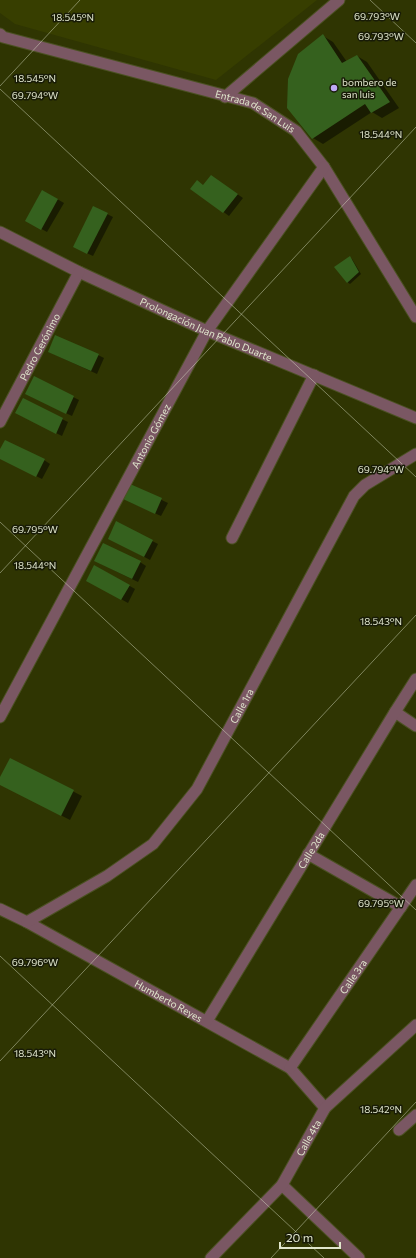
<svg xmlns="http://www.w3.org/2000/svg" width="416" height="1258" font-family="Commissioner,sans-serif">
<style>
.built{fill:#373e00}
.shadow{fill:#0007}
.building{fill:#35611e}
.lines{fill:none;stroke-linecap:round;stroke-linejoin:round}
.minor-casing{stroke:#4b5122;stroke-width:13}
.minor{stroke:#7a5763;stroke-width:11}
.ticks{fill:none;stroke:#e0e6cc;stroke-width:1;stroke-opacity:0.45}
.poi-dot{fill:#bea9f5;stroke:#181b07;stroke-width:1.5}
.labels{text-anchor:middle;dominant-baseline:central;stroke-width:3;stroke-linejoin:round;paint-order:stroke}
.poi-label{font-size:10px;fill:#e0e6cc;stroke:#181b07;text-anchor:start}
.street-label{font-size:10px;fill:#e0e6cc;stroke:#181b07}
.ticks-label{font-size:10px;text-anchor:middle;fill:#e0e6cc;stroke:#181b07;stroke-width:3;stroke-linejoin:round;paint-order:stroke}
</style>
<rect width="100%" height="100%" fill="#2f3502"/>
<!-- built -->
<path class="built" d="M0,0h317l-101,80 -201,-56 -15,-11z"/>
<!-- shadow -->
<g class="shadow">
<path d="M323,36l10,6 14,20 10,-6 10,6 32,46 -17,10 -10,-6 -49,32 -10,-6z"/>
<path d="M211,176l32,22 -14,18 -37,-27 12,-3z"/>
<path d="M43,191l21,12 -17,29 -20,-11z"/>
<path d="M107,214l6,3 -20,39 -13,-6z"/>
<path d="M350,258l2,1 9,15 -11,10 -3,-2z"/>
<path d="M49,352l49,3 6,3 -7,16z"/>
<path d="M35,378l44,22 -7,16 -40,-19z"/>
<path d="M23,400l45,22 -6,14 -40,-20z"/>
<path d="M0,451l44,9 6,4 -8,15 -42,-21z"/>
<path d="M130,485l38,18 -7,13 -31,-14z"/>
<path d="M117,523l41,21 -8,16 -35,-19z"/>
<path d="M140,562l6,4 -8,16 -37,-18z"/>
<path d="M95,566l40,23 -7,14 -41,-23z"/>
<path d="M10,759l72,37 -12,24 -70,-36v-5z"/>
</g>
<!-- building -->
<g class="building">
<path d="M323,34l19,29 15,-8 33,47 -19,11 -6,-9 -53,35 -25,-31 1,-29 10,-25z"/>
<path d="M211,175l27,19 -15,19 -33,-24 7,-9 6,5z"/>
<path d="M42,190l16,9 -17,31 -16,-9z"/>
<path d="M93,206l15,7 -21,41 -14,-7z"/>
<path d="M350,256l9,16 -12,11 -13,-16z"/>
<path d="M55,335l44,19 -8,17 -43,-19z"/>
<path d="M34,376l40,20 -8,18 -41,-20z"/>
<path d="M23,398l40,20 -7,16 -41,-21z"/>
<path d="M5,440l40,19 -9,18 -36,-18v-10z"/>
<path d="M130,484l32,14 -7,16 -32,-15z"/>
<path d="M116,521l37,19 -9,17 -36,-18z"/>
<path d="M103,543l38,18 -9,18 -38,-18z"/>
<path d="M94,565l36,20 -9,15 -35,-19z"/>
<path d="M10,758l64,32 -13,26 -61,-31v-8z"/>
</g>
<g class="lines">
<defs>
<g id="minor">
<path id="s1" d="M0,34l3,3 250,66 43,28 28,36 92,150"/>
<path d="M225,97l114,-97"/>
<path id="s2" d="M0,232l79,40 128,59 209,87"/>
<path id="s3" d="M0,422l79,-150"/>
<path d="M232,538l82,-163"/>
<path d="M395,712l21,14"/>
<path id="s4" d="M0,717l207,-386 117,-164"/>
<path d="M308,854l93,53"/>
<path id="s5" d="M0,909l27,13 263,146 35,40"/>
<path id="s6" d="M27,922l80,-46 46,-32 44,-55 157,-293 11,-11 51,-31"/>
<path id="s7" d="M207,1021l188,-309 21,-33"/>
<path id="s8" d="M290,1068l126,-183"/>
<path d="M399,1130l17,-15"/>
<path d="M282,1185l77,73"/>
<path id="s9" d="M211,1258l71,-73 43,-77 91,-83"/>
</g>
</defs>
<!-- minor casing -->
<use href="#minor" class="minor-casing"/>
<!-- minor -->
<use href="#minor" class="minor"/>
</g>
<!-- ticks -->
<path class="ticks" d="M370,0l46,43M0,86l80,-86M0,89l416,388M0,522l416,388M0,573l416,-446M0,956l324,302M0,1061l416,-446M271,1258l145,-156"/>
<!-- markers -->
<circle class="poi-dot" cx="334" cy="88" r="4"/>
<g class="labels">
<!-- poi labels -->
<g class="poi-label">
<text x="342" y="82">bombero de<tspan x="342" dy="12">san luis</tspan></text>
</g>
<!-- street labels -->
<g class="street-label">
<text stroke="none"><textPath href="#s1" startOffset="268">Entrada de San Luis</textPath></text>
<text stroke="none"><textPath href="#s2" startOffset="228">Prolongación Juan Pablo Duarte</textPath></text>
<text stroke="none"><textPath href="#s3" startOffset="85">Pedro Gerónimo</textPath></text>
<text stroke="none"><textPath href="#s4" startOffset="319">Antonio Gómez</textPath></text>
<text stroke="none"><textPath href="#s6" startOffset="313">Calle 1ra</textPath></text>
<text stroke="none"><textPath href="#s7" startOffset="200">Calle 2da</textPath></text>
<text stroke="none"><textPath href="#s8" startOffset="111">Calle 3ra</textPath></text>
<text stroke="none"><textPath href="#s5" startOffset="192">Humberto Reyes</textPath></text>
<text stroke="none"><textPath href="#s9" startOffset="156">Calle 4ta</textPath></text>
</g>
</g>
<g class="ticks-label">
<text x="377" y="20">69.793°W</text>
<text x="73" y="21">18.545°N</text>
<text x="381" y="40">69.793°W</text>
<text x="35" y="82">18.545°N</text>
<text x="35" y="99">69.794°W</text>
<text x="381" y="138">18.544°N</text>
<text x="381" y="473">69.794°W</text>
<text x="35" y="533">69.795°W</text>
<text x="35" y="569">18.544°N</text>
<text x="381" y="625">18.543°N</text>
<text x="381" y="907">69.795°W</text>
<text x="35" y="966">69.796°W</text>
<text x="35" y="1057">18.543°N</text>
<text x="381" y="1113">18.542°N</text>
</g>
<!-- scale -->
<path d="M280 1242v6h60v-6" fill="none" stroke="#e0e6cc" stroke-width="2"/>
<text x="286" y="1242" font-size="12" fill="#e0e6cc" stroke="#181b07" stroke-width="3" paint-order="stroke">20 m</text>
</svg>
